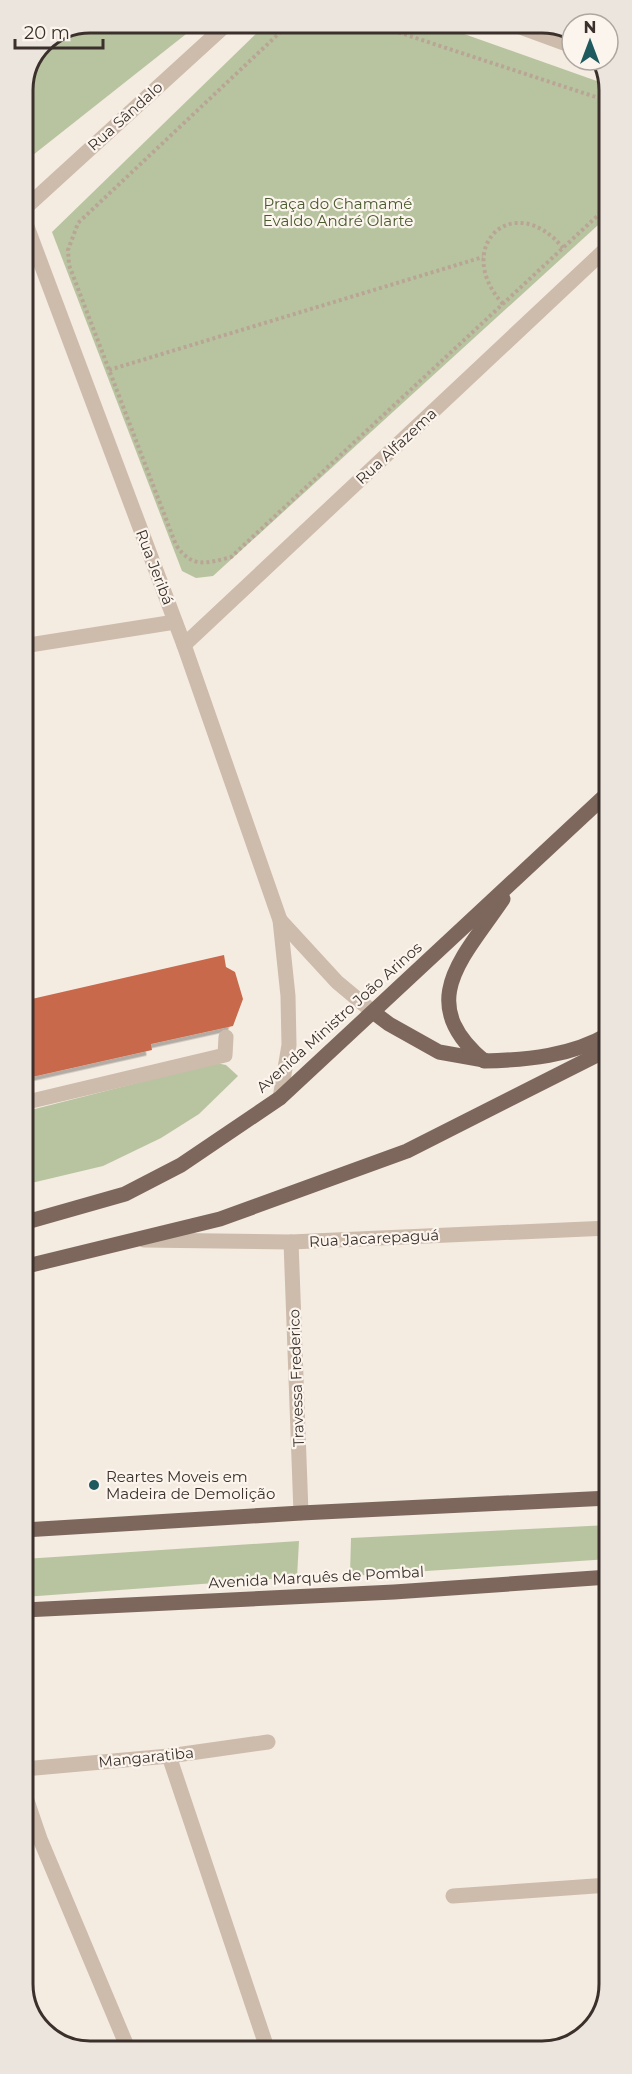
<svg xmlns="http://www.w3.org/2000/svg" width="632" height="2074" font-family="Montserrat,sans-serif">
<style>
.green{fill:#b8c4a0}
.building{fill:#c8694b;filter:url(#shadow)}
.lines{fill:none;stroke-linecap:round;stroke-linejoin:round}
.path{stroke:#b9a596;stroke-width:4;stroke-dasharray:3 3;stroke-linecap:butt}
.minor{stroke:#cdbbac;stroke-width:15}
.major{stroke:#7d675c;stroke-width:15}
.poi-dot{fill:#1f5a5e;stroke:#fbf5ee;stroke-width:2}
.labels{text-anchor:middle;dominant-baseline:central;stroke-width:4.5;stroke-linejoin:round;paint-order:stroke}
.street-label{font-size:15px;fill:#3b302b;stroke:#fbf5ee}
.park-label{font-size:15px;fill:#4a5a2e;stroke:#fbf5ee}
.poi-label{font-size:15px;fill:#3b302b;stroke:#fbf5ee;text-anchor:start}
.rim{fill:none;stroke:#3b302b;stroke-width:3}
</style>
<defs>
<filter id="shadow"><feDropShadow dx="-5.5" dy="5.5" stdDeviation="0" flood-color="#0004"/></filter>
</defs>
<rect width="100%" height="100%" fill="#f4ebe1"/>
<!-- green -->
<g class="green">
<path d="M90,23h110l-167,132 -10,-18v-51l19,-44z"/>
<path d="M267,23h166l175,62v131l-395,360 -17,2 -14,-7 -130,-339z"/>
<path d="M216,1063l10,2 12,11 -39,38 -38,24 -58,28 -80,19v-73z"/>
<path d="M609,1525v34l-259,17 1,-38z"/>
<path d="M299,1541l-2,36 -273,20v-38z"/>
</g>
<!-- building -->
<path class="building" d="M224,955l2,12 9,5 8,27 -10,27 -82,18 1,6 -129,29v-78z"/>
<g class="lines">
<!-- path -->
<g class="path">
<path d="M290,23l-212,200 -10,27 1,15 107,280c16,23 29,19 55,12l377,-351"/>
<path d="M370,23l238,78"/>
<path d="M503,304c-52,-57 11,-116 60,-56"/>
<path d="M109,370l374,-113"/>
</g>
<!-- minor -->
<g class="minor">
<path d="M509,23l63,23"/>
<path d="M23,210l205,-187"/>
<path d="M23,216l161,429 96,275 8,76 1,49 -9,53"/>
<path d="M184,645l424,-398"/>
<path d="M23,646l152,-24"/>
<path d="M280,920l57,62 36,30"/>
<path d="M23,1103l202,-48 1,-18"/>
<path d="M144,1240l147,2 318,-14"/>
<path d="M291,1242l10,271"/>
<path d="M169,1756l99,295"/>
<path d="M24,1769l145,-13 99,-14"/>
<path d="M24,1792l16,47 89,212"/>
<path d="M453,1896l156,-11"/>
</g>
<!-- major -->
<g class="major">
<path d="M503,899c-40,59 -89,103 -19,162 43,-1 88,-5 125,-27"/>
<path d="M373,1012l16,12 50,28 45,8"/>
<path d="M23,1223l102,-29 56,-29 99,-67 329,-306"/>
<path d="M23,1267l197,-48 187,-68 188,-95 14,-11"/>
<path d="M24,1530l277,-17 308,-15"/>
<path d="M24,1610l370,-18 215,-15"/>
</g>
</g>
<!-- markers -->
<circle class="poi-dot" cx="94" cy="1485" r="6"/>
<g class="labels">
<!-- street labels -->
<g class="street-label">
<text transform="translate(125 116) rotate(-42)">Rua Sândalo</text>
<text transform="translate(396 446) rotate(-43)">Rua Alfazema</text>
<text transform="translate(155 567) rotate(69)">Rua Jeribá</text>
<text transform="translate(339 1017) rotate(-42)">Avenida Ministro João Arinos</text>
<text transform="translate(374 1238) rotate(-3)">Rua Jacarepaguá</text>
<text transform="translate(296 1378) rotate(-92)">Travessa Frederico</text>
<text transform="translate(316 1577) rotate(-3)">Avenida Marquês de Pombal</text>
<text transform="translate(146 1757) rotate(-6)">Mangaratiba</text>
</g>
<!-- park labels -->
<g class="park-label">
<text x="338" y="203">Praça do Chamamé<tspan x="338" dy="17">Evaldo André Olarte</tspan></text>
</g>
<!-- poi labels -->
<g class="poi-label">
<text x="106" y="1476">Reartes Moveis em<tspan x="106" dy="17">Madeira de Demolição</tspan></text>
</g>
</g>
<!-- crop -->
<path d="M0 0H632V2074H0ZM90 33H542A57 57 0 0 1 599 90V1984A57 57 0 0 1 542 2041H90A57 57 0 0 1 33 1984V90A57 57 0 0 1 90 33Z" fill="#ece5de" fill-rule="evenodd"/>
<path class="rim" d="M90 33H542A57 57 0 0 1 599 90V1984A57 57 0 0 1 542 2041H90A57 57 0 0 1 33 1984V90A57 57 0 0 1 90 33Z"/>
<!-- north arrow -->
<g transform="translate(590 42)"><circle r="28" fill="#fbf5ee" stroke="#aea6a0" stroke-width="1.5"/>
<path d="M0-4.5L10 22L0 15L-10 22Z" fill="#1f5a5e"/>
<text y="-9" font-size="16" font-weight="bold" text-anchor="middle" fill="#3b302b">N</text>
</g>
<!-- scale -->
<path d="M15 39v9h88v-9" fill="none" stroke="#3b302b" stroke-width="3"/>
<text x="24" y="39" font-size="18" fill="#3b302b" stroke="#fbf5ee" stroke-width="4.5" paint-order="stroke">20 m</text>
</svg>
